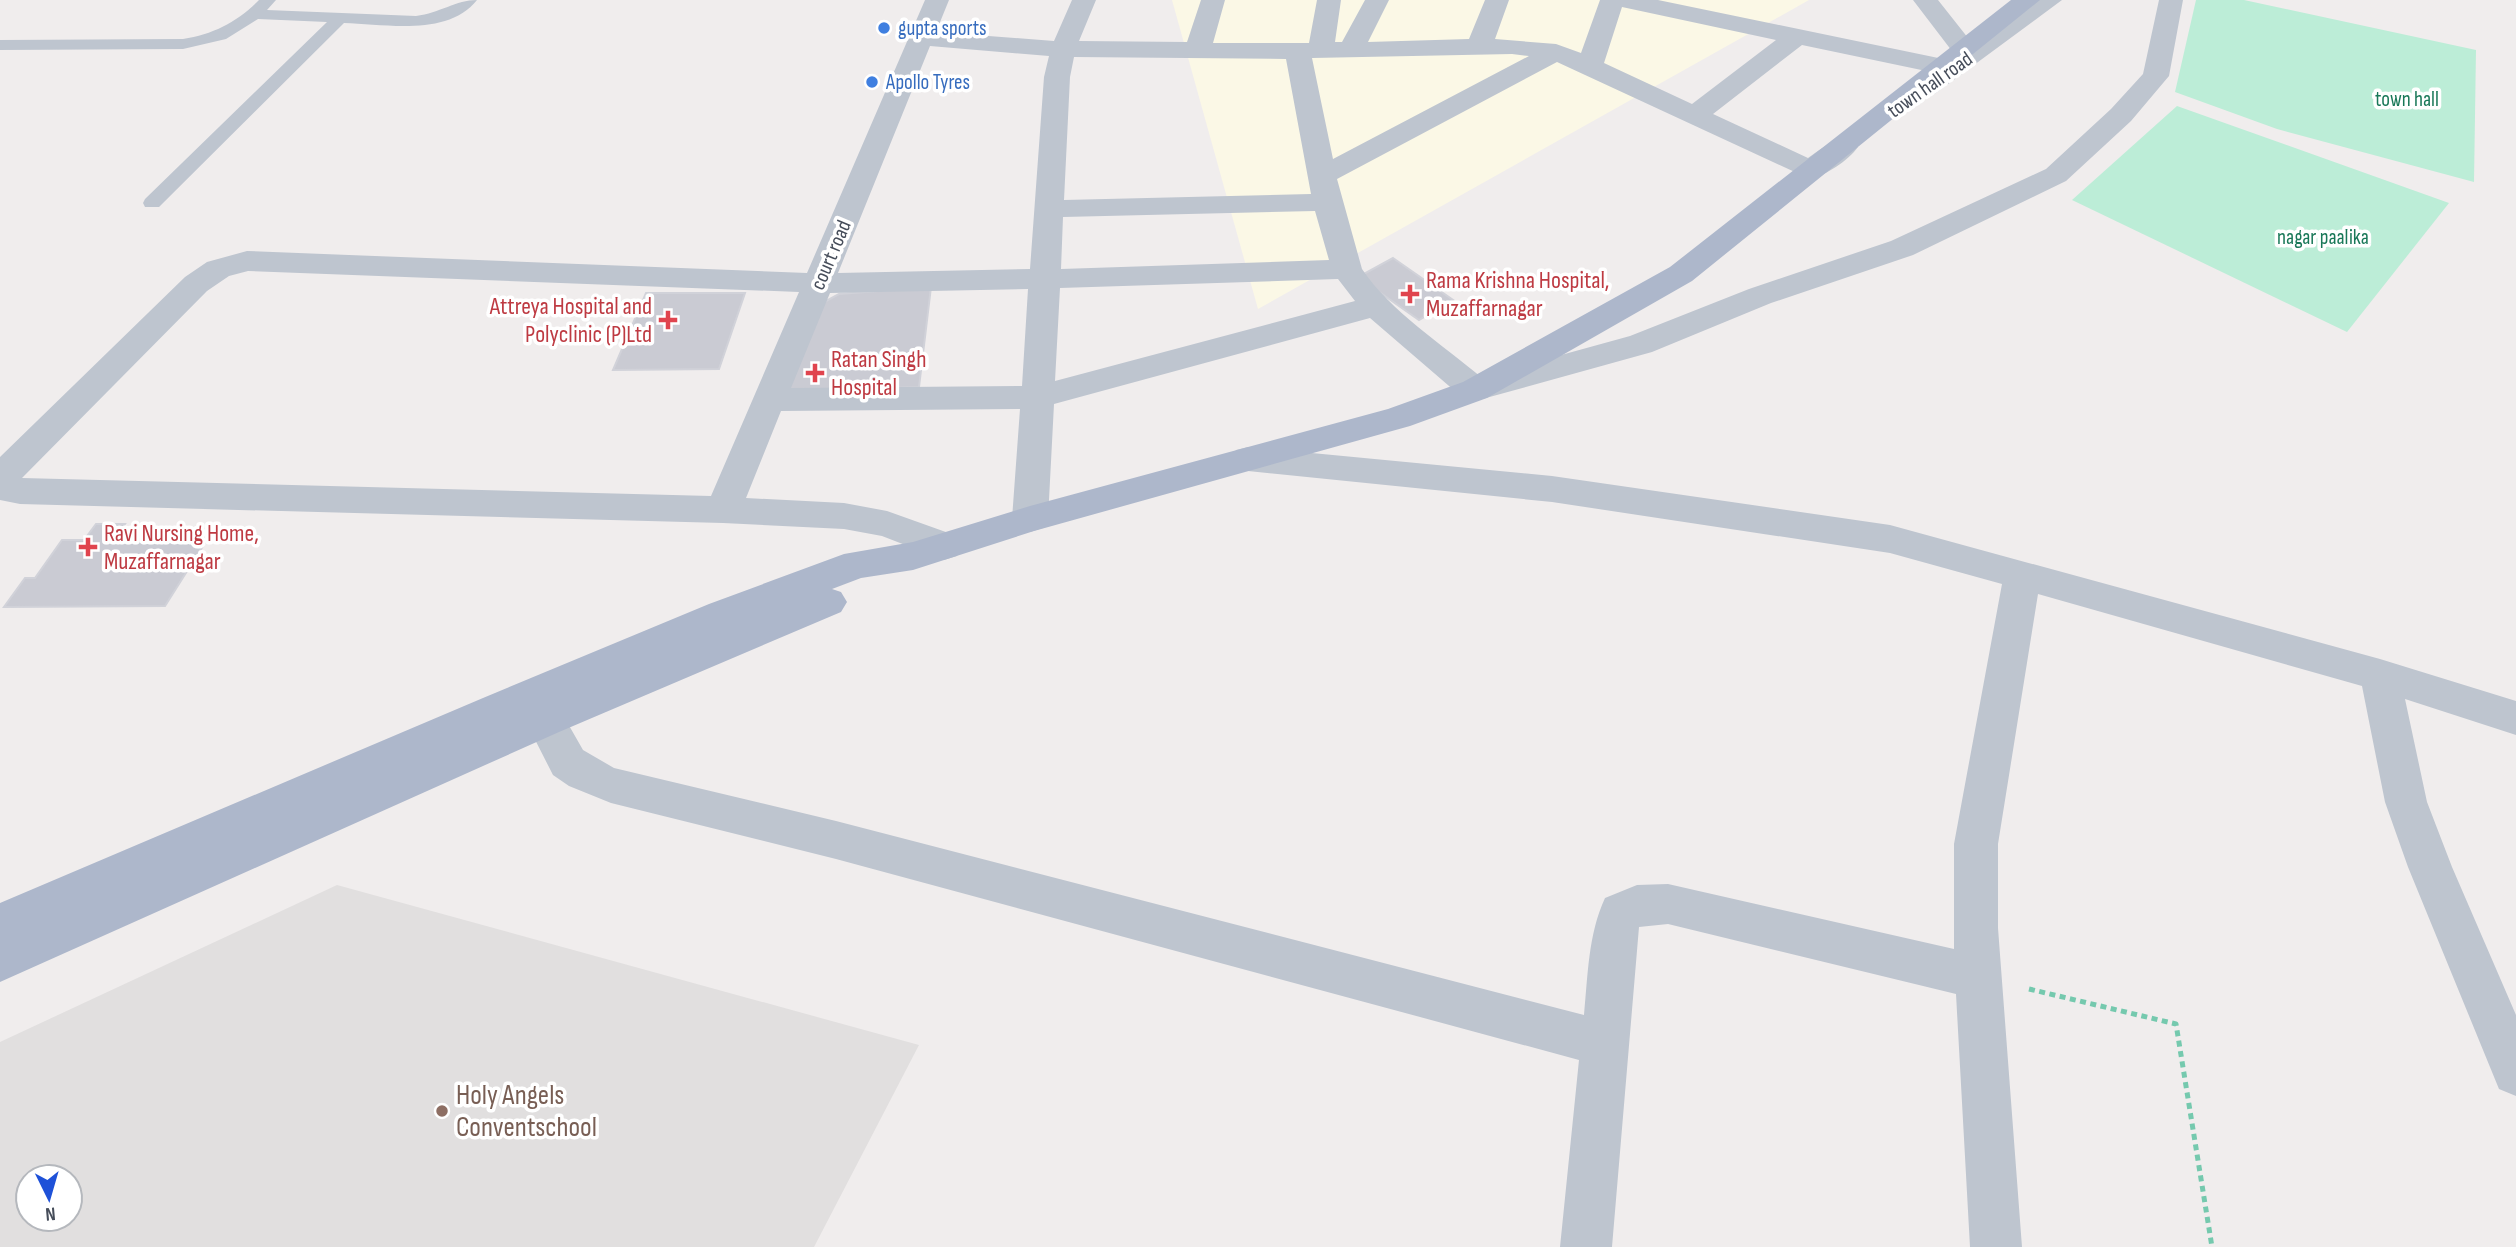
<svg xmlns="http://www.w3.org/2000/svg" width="2516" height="1247" font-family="'Sofia Sans Condensed',sans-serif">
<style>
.commercial{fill:#fbf8e6}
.education{fill:#e1dfdf;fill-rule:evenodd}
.green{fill:#bcedd7}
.building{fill:#cacbd3;stroke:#d1d2d9;stroke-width:2}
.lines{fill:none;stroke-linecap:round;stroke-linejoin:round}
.path{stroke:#75c9ae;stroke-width:5;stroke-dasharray:6 4.5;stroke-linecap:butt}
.service{fill:#bec5cf;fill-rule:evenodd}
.minor{fill:#bec5cf;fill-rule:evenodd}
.primary{fill:#adb7cb;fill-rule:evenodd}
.shop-dot{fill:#3f7fe0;stroke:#fff;stroke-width:2.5}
.health-dot{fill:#e0444e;stroke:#fff;stroke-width:2.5}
.education-dot{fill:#8d6e63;stroke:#fff;stroke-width:2.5}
.labels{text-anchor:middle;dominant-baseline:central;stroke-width:7;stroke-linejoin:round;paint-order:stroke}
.far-shop-label{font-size:21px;fill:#366cbe;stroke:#fff;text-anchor:start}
.far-street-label{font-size:21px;fill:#464d5a;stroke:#fff}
.far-park-label{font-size:21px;fill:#197858;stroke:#fff}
.health-label{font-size:24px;fill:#be3a42;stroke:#fff;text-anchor:start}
.near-education-label{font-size:28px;fill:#785e54;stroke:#fff;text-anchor:start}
</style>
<rect width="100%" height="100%" fill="#f0eded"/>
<!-- commercial -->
<path class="commercial" d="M1172,0h637l-551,309z"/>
<!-- education -->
<path class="education" d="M337,885l582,160 -105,202h-814v-205zM28,1177h42v42h-42z"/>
<!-- green -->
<g class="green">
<path d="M2196,0h48l232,50 -2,132 -197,-53 -102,-37z"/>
<path d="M2177,106l272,97 -102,129 -275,-132z"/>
</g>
<!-- building -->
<g class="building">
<path d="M1393,258l60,42 -34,20 -61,-43z"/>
<path d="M931,287l-12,100 -138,5 32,-84 26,-14z"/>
<path d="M646,293h99l-26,76 -106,1z"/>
<path d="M96,524h29l-9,15 92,-1 -43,68 -161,1 21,-29h10l27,-38h22z"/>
</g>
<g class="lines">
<!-- path -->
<path class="path" d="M2029,989l147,35 36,223"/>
<!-- service -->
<path class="service" d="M259,0h17l-9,10 149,6c24,-3 40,-16 61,-16 -29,37 -92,24 -133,23l-185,184h-14l-2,-4 2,-4 182,-177 -69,-3 -32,20 -43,10 -183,1v-10l183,-1c31,-5 54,-17 76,-39z"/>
<!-- minor -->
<g class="minor">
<path d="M925,0h24l-13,32 118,9 18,-41h24l-17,41 108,1 14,-42h24l-12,43h96l8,-43h24l-6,42h7l23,-42h24l-21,42 101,-3 16,-39h24l-14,39 61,5 25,9 19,-53h58l290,60 7,-5 -42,-55h25l34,43 62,-43h28l-126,93 -9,2 -9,-2 -4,-6 17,-15 -129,-27 -89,69 95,44c15,-10 27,-22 46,-17l4,6c-10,14 -32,28 -48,32l-253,-117 -220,117 25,90c28,42 81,76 119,108l149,-41 119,-47 142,-48 155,-72 65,-60 32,-35 16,-74h24l-14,76 -38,45 -65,60 -153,74 -142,48 -119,49 -177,49 -12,-3 -93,-80 -316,86 -6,115 -5,9 -13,4 -13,-4 -5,-9 8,-110 -239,2 -35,87 98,5 43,8 70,25 5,10 -5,10 -13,4 -62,-24 -38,-7 -121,-6 -703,-19 -20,-4v-43l185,-180 22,-15 40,-11 560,22zM1622,7l154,33 -84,64 -88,-41zM930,46l119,10 -5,21 -14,192 -192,4zM1512,54l17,2 -196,103 -21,-101zM1074,57l212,2 25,135 -247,6 6,-123zM1315,211l14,49 -268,9 2,-52zM248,271l551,21 -88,204 -689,-18 185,-187 22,-15zM1338,279l17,22 -300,80 5,-93zM1028,289l-6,97 -231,2 39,-95z"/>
<path d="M1248,447l304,29 338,49 490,134 136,42v34l-111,-36 22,103 25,65 64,148v81l-17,-7 -91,-222 -23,-65 -23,-116 -324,-92 -40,250v84l24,319h-52l-14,-253 -288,-70 -29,3 -27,320h-52l19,-187 -743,-201 -225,-56 -42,-17 -16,-11 -28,-55 6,-12 14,-5 14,5 24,42 31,18 222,53 748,194c4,-40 4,-80 21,-117l32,-13 31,-1 286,65v-105l48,-260 -112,-31 -338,-51 -304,-31 -12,-3 -5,-9 5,-9z"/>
</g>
<!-- primary -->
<path class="primary" d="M2011,0h29l-348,281 -205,117 -77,28 -376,105 -121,39 -52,8 -29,11 9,3 6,10 -6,10 -282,120 -559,250v-79l483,-205 226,-94 135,-50 69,-12 117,-36 358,-97 75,-27 207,-115z"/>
</g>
<!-- markers -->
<g class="shop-dot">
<circle cx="884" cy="28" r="7"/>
<circle cx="872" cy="82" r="7"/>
</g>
<g class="health-dot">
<path d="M1406.5 283.5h7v7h7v7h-7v7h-7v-7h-7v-7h7z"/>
<path d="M664.5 309.5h7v7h7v7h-7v7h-7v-7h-7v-7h7z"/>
<path d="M811.5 362.5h7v7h7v7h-7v7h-7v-7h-7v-7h7z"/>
<path d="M84.5 536.5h7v7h7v7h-7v7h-7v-7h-7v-7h7z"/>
</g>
<circle class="education-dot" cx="442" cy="1111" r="7"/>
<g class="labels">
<!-- far-shop labels -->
<g class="far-shop-label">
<text x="898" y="28">gupta sports</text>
<text x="886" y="82">Apollo Tyres</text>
</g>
<!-- far-street labels -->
<g class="far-street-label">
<text transform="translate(1930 85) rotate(-35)">town hall road</text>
<text transform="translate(831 255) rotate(-67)">court road</text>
</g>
<!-- far-park labels -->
<g class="far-park-label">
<text x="2407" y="99">town hall</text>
<text x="2323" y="237">nagar paalika</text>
</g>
<!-- health labels -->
<g class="health-label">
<text x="1426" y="280">Rama Krishna Hospital,<tspan x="1426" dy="28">Muzaffarnagar</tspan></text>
<text x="652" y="306" text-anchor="end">Attreya Hospital and<tspan x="652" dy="28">Polyclinic (P)Ltd</tspan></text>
<text x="831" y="359">Ratan Singh<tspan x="831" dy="28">Hospital</tspan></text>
<text x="104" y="533">Ravi Nursing Home,<tspan x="104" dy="28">Muzaffarnagar</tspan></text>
</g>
<!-- near-education labels -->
<g class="near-education-label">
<text x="456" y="1095">Holy Angels<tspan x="456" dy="32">Conventschool</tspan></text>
</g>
</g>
<!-- north arrow -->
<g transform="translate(49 1198) rotate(175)"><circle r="33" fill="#ffffff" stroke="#b5b8bd" stroke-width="2"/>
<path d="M0-5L12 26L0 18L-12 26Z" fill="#1e51d8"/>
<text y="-10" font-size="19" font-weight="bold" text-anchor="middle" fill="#464d5a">N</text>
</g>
</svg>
